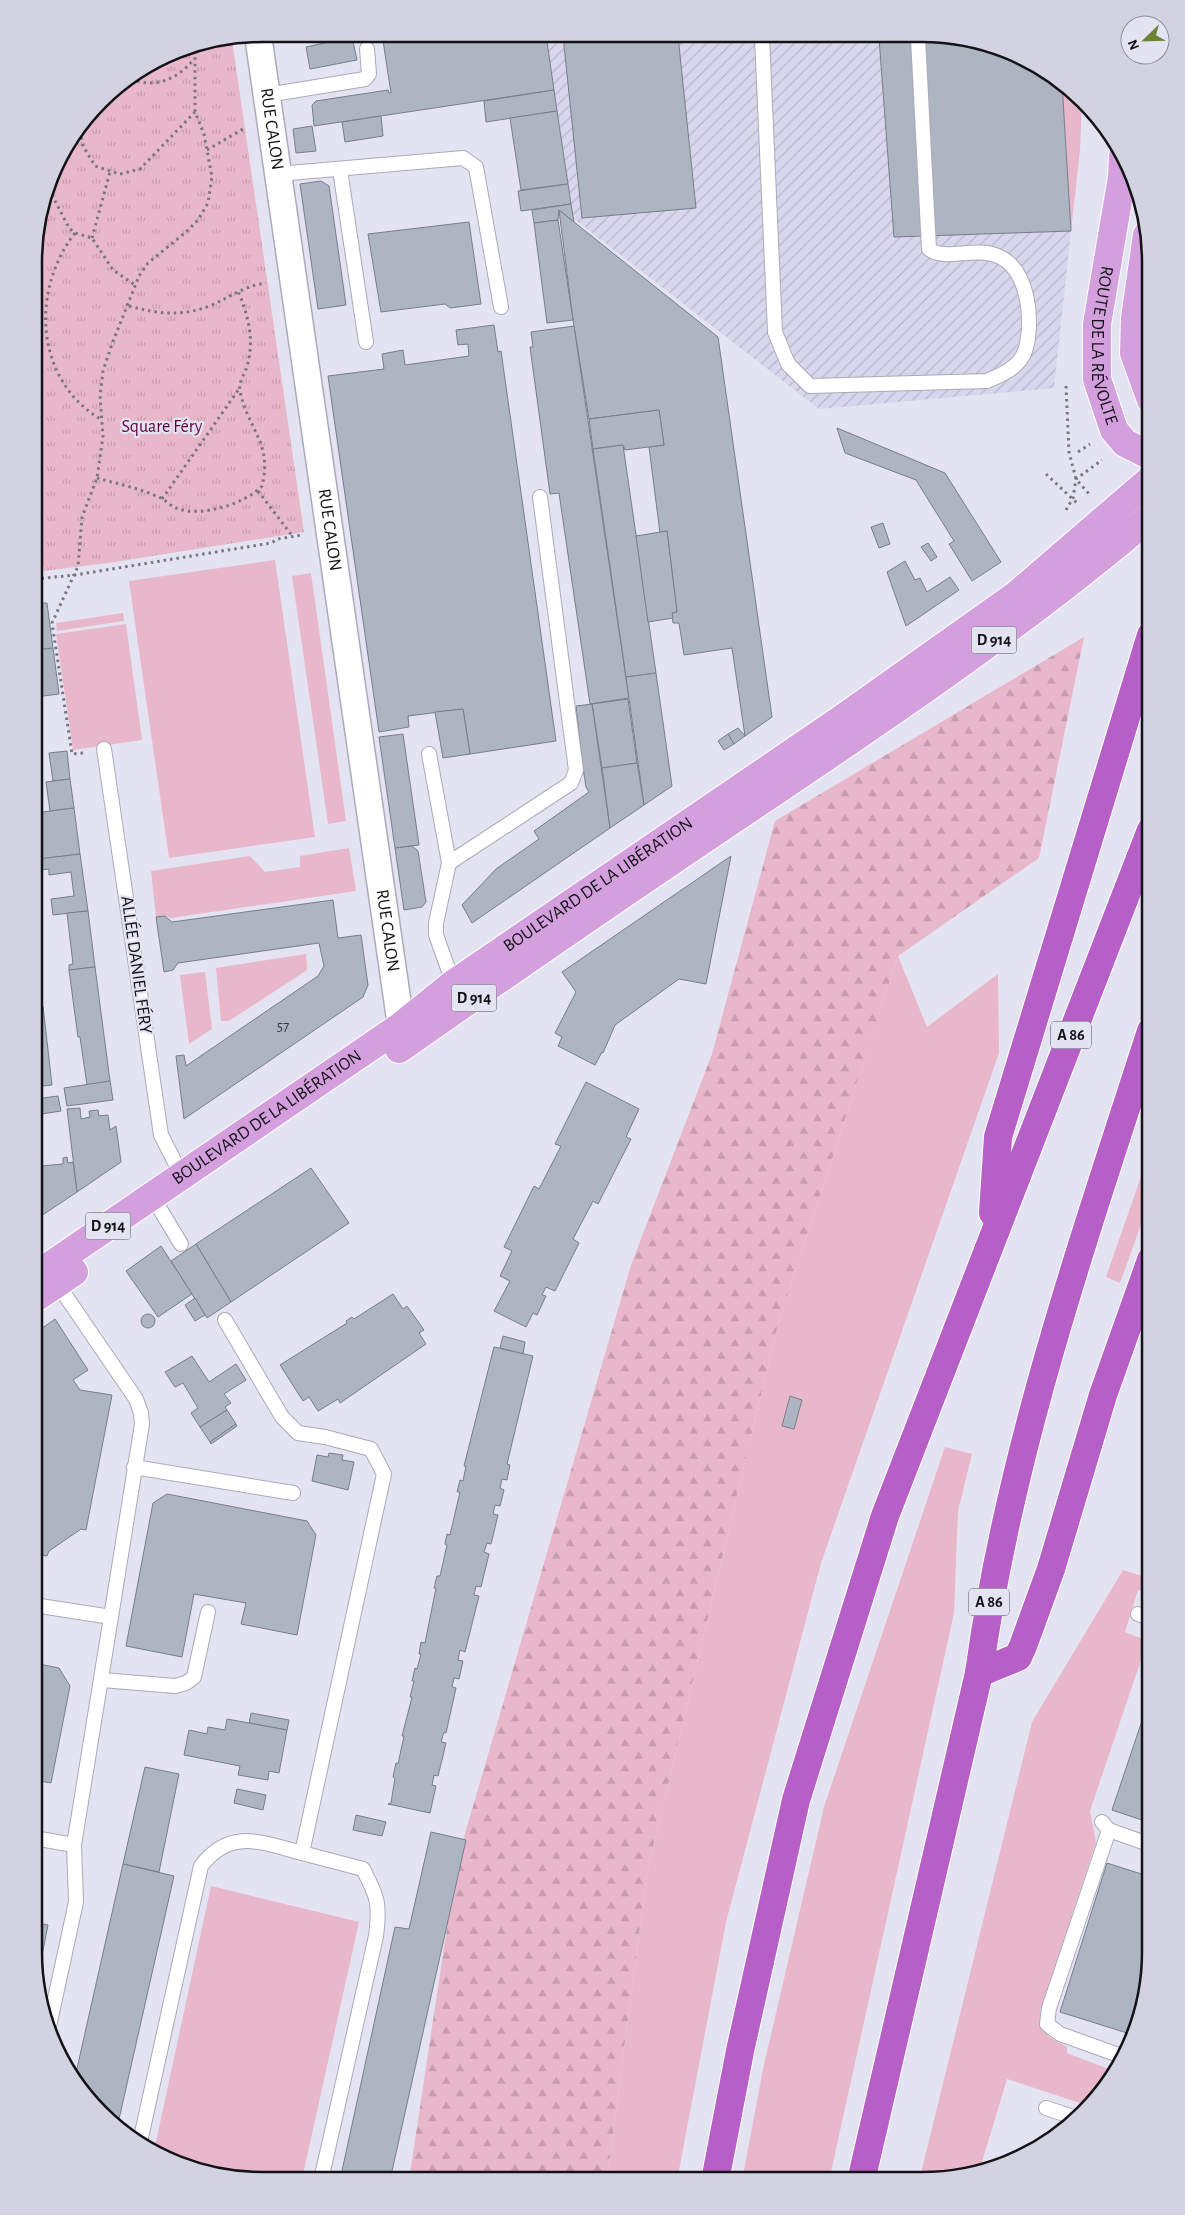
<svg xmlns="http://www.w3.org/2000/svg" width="1185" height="2215" font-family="'Alegreya Sans',sans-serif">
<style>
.industrial{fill:url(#industrial-furrows)}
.green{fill:#e9b7ca}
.forest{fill:url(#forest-firs)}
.park{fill:url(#park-tufts)}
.building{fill:#acb5c1;stroke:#767e89}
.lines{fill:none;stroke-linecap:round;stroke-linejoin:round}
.lane-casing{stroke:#abaab8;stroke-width:16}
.street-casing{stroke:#abaab8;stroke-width:29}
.primary-casing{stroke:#fff;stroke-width:30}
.highway-casing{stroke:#fff;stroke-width:30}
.path{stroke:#787781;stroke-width:3;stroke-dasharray:2.5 4;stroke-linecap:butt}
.lane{stroke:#fff;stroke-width:14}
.street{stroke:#fff;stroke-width:26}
.primary{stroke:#d39fdd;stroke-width:28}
.highway{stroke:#b65fc6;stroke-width:28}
.labels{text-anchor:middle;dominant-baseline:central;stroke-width:4.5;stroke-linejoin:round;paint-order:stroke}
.number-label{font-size:15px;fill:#383b42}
.shield{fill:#e4e3f2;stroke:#515159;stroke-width:1}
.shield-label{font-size:16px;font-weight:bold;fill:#121217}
.street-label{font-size:18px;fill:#121217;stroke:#e4e3f2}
.park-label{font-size:18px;fill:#620339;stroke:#e4e3f2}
.rim{fill:none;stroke:#121217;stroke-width:2.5}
</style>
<defs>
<pattern id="industrial-furrows" width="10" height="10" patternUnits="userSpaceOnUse" patternTransform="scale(1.25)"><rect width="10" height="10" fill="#d7d6ec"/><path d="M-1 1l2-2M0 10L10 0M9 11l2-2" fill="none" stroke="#b8b7ca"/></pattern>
<pattern id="forest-firs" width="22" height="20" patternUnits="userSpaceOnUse" patternTransform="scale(1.25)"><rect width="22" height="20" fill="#e9b7ca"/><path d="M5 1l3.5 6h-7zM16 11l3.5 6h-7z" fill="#c79cad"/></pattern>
<pattern id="park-tufts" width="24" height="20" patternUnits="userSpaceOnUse" patternTransform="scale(1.25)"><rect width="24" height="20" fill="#e9b7ca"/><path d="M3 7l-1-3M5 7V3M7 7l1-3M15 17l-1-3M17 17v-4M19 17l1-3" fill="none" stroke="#c79cad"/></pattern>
</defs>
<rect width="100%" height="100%" fill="#e4e3f2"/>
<!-- industrial -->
<path class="industrial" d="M546,36l421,2 56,19 39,26 9,148 -17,157 -235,21 -246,-191z"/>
<!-- green -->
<g class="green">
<path d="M1062,83l11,7 9,11 -2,49 -9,81z"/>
<path d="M275,560l40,277 -146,21 -40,-277z"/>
<path d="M311,573l35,248 -18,3 -36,-248z"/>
<path d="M123,613l1,8 -67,10 -1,-8z"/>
<path d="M126,624l16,116 -69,10 -17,-116z"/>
<path d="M349,848l7,43 -185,27 -6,-2 -9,1 -5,-46 99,-15 15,16 35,-5v-11z"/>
<path d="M306,954l1,16 -78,51h-8l-5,-53z"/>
<path d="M898,956l29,71 71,-53 1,79 -178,510 -95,359 -49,259 -70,-1 40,-307 130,-545z"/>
<path d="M205,972l7,57 -23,15 -9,-69z"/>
<path d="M1151,1148v49l-31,86 -14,-6z"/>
<path d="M945,1447l27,7 -14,57 -4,102 -125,568h-87l21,-112 61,-262z"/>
<path d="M1123,1570l28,9v15l-13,-4 -13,42 18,7 2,5 -1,7 -54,160 6,31 -56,169c3,24 6,25 27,36v6l47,18c-4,15 -14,24 -25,35l-82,-27 -28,93 -60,9 113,-459z"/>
<path d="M211,1886l148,36 -57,257h-70l-57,-15 -21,-13z"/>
</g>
<!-- forest -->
<path class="forest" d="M1084,637l-45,221 -141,98 -121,372 -130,545 -40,307h-198l48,-319 174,-596 81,-211 63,-233z"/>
<!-- park -->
<path class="park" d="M232,40l72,492 -189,30 -71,9 -9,-63 1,-275 21,-72 54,-70 64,-40z"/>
<!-- building -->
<g class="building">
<path d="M277,34h38l-37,7z"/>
<path d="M382,34l164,1 8,55 -240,36 -2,-21 4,-4 72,-11 1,3h2z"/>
<path d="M563,36h115l18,172 -114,10z"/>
<path d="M352,37l5,23 -47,9 -4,-22z"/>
<path d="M879,38h88l56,19 39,26 9,148 -177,6z"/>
<path d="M554,90l3,21 -71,11 -2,-21z"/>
<path d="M557,111l11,73 -47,6 -11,-72z"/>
<path d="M381,116l2,20 -38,6 -3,-20z"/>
<path d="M312,126l4,25 -20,2 -3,-24z"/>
<path d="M321,181l8,5 17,119 -28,4 -18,-125z"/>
<path d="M568,184l3,20 -50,7 -3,-20z"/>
<path d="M571,204l3,18 -15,-12 -1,10 -24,3 -2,-13z"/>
<path d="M559,210l159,127 54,380 -27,19 -13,-88 -48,7 -5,-32h-6l-1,-10 5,-1 -10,-81 -7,2 -11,-86 15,-2 -5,-35 -70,9 -16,-99z"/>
<path d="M558,220l15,100 -26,3 -13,-100z"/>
<path d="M469,222l12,82 -31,4 -5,-4 -64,8 -13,-78z"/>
<path d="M494,325l4,27 3,-1 55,390 -86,13 -7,-45 -55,7 1,11 -30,5 -51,-356 56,-7 -2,-15 21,-4 2,15 64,-9 -1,-12 -10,1 -2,-15z"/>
<path d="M574,326l55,372 -39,6 -31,-211 -9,1 -20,-147h3l-2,-15z"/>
<path d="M659,410l5,35 -39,5 -2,-5 -30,4 -4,-30z"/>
<path d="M837,428l108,45 56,89 -29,19 -23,-37 5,-3 -38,-61 -71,-27z"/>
<path d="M623,445l33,228 -30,4 -33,-228z"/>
<path d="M883,523l7,21 -11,4 -8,-21z"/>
<path d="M667,531l10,81 -5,1 1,5 -25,4 -12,-86z"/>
<path d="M928,543l9,14 -6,4 -10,-14z"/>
<path d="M905,561l10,19 5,-2 7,14 23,-15 9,13 -53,36 -19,-54z"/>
<path d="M47,603l6,45 -18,2v-46z"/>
<path d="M53,648l6,46 -24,3v-47z"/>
<path d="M656,673l16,113 -28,19 -18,-128z"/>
<path d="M628,699l9,64 -35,5 -10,-64z"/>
<path d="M592,704l18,124 -138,95 -10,-18 34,-36 43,-30 -5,-8 55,-39 -3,-5 -4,-26 -6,-55z"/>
<path d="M463,709l7,45 -27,4 -8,-46z"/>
<path d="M738,728l7,8 -11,8 -6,-10z"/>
<path d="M403,734l16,111 -24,3 -16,-111z"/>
<path d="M728,734l6,10 -10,6 -6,-9z"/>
<path d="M67,751l3,28 -17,2 -4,-28z"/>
<path d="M637,763l7,42 -34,23 -8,-60z"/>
<path d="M70,779l4,29 -24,3 -4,-29z"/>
<path d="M74,808l6,46 -45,6v-47z"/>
<path d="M412,846l6,5 8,51 -4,5 -18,3 -9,-62z"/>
<path d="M80,854l8,57 -35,4 -2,-16 23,-3 -3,-24 -22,3v-6l-9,1 -2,-11z"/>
<path d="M731,856l-25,128 -27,-5 -64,46 -12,28 -1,-1 -7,13 -37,-19 4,-9 -7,-4 21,-41 -14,-20z"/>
<path d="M35,881h3l4,36h-7z"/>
<path d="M333,900l5,38 23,-3 7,50 -5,12 -179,122 -8,-63 8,-1 2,11 132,-90 6,-10 -5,-23 -141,20 -5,7 -9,2 -8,-55 9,-1 7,6z"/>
<path d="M88,911l7,56 -26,3v-5l4,-1 -6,-51z"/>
<path d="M35,948h5l1,7h-6l3,19 -3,1z"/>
<path d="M95,967l15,114 -23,4 -7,-48h-2l-9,-67z"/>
<path d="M35,1003v4l8,-1 9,79 -17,2z"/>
<path d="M110,1081l3,19 -46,6 -3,-18z"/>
<path d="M586,1082l53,27 -13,28 5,2 -33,65 -5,-3 -20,38 6,4 -24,48 -9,-4 -4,8 4,1 -9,19 -4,-2 -7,14 -32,-16 16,-30 -10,-5 12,-25 -8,-4 30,-61 5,3 22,-43 -6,-2z"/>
<path d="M58,1096l3,15 -26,4v-16z"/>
<path d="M80,1108l1,11 9,-2 -1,-6 9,-1 1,6 9,-1 2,15 6,-4 5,36 -44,30 -10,-83z"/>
<path d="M67,1157l1,6 5,-1 4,30 -36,24 -6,-3v-54l5,-1 1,8 22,-2v-6z"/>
<path d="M311,1168l38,55 -118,79 -35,-58z"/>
<path d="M196,1244l35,58 -24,16 -36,-57z"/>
<path d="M161,1246l31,48 -34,23 -32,-46z"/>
<path d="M393,1294l10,15 4,-3 17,24 -5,3 7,11 -86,59 -2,-4 -20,12 -9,-14 -6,4 -23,-36 67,-42 -1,-2 6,-4 2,2z"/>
<path d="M195,1298l10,17 -10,6 -10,-16z"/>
<circle cx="148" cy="1321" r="7"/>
<path d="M55,1319l33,51 -15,10 7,10 32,5 -26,135 -5,-1 -32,22 -2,5 -13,-2v-220z"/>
<path d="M503,1336l22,6 -2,12 -23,-6z"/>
<path d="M494,1347l39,9 -26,108 3,1 -3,15 -5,-1 -2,9 4,2 -4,16 -5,-1 -2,9 5,1 -7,29 -4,-1 -3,9 5,2 -8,33 -5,-1 -2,9 5,1 -14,56 -5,-2 -2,10 5,1 -4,18 -5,-1 -2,9 4,1 -10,45 -2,-1 -3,10 5,1 -4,17 -4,16 -4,-1 -2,10 4,1 -6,27 -42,-9 3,-1 4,-25 -2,-1 3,-14 2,1 6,-28h-2l10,-39h-2l4,-16h-2l3,-13 2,1 4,-15h-2l2,-12 4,1 11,-55h-2l3,-12h3l7,-31 -2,-1 2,-10 3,1 10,-43h-3l3,-12 3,1 3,-15h-2z"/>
<path d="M192,1356l17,26 27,-18 10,16 -22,14 7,9 -6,4 2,3 -27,17 -9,-14 7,-5 -15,-25 -8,4 -10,-15z"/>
<path d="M790,1396l12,4 -8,29 -12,-3z"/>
<path d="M227,1410l9,14 -26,18 -10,-15z"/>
<path d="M236,1424l1,2 -26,18 -1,-2z"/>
<path d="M329,1453l14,2 -1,5 12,2 -6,28 -36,-9 5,-26 11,2z"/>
<path d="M167,1494l140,27 9,14 -19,100 -56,-11 5,-21 -52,-9 -12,63 -56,-11 27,-143z"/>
<path d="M34,1663l25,5 11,18 -19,97 -17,-3z"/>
<path d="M1151,1694v129l-39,-13z"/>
<path d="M251,1713l38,7 -2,10 -38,-7z"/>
<path d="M227,1719l60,11 -8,43 -10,-2 -1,9 -30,-5 2,-9 -56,-11 5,-25 18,4 1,-7 17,3z"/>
<path d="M145,1767l34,7 -20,98 -36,-8z"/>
<path d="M237,1789l29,6 -3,15 -29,-7z"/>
<path d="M356,1815l30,7 -4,14 -29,-6z"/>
<path d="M431,1832l35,8 -76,340h-50l55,-253 14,2z"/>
<path d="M1107,1863l44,14v81l-24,75 -67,-21z"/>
<path d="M123,1864l51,12 -57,252 -5,-3 -38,-43z"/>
<path d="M34,1922l14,3 -10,51 -4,-24z"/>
</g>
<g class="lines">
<defs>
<g id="lane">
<path d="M762,37l13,295 13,32 22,22 177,-5c14,-6 33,-14 38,-30 9,-28 4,-80 -25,-94 -24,-12 -54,5 -71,-8l-11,-211"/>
<path d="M267,95l98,-16 4,-5 -2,-25"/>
<path d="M340,170l26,172"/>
<path d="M278,174l185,-16 13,9 25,140"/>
<path d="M104,749l57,386 21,41"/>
<path d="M429,754l20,109 -13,60v12l19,53"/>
<path d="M449,863l122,-80 5,-13 -36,-273"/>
<path d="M152,1196l29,48"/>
<path d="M225,1320l57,97 16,16 27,4 46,12 13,25 -82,379 61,16c15,28 17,36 13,67l-55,244"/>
<path d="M134,1467l159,26"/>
<path d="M34,1605l77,12 31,-193 -1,-11 -5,-14 -82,-120"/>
<path d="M1138,1614l13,5"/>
<path d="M102,1680l73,6 11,-3 8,-6 14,-65"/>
<path d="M1102,1822l7,8 42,15"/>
<path d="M1109,1830l-60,178 -2,16 13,10 64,23"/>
<path d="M34,1838l40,7 37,-228"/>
<path d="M48,2031l28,-129 -2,-57"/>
<path d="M1046,2108l30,10"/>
<path d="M140,2142l61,-276c30,-39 62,-23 101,-13"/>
</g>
<g id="street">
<path id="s1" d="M258,35l143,991"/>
</g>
<g id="primary">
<path id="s2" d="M1123,156l-1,21 -25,147v55l17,51 11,13 26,13"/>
<path d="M1147,235l-12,83 -1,35 17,47"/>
<path d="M399,1049c113,-79 228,-158 344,-236 140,-94 280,-188 408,-297"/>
<path id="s3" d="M35,1276l366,-250 52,-42 387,-264 175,-124 136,-117"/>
<path d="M34,1299l40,-27"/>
</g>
<g id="highway">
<path d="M993,1213l5,-76 153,-502"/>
<path d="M979,1673l39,-16 5,-11 28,-77 52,-174 48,-135"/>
<path d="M715,2181l25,-130 56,-251 89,-284 266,-686"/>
<path d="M861,2181l118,-508c30,-220 104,-431 172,-642"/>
</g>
</defs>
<!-- lane casing -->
<use href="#lane" class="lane-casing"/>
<!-- street casing -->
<use href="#street" class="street-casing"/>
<!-- primary casing -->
<use href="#primary" class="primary-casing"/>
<!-- highway casing -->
<use href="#highway" class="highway-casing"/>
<!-- path -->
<g class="path">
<path d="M131,79c24,10 47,0 63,-20"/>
<path d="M80,131l3,15 12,20 25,8 20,-5 55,-57"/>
<path d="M207,150l36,-21"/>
<path d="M49,189l20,39 6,5 17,5 21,32 22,15"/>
<path d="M75,233c-45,58 -40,148 27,187"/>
<path d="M92,238l18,-66"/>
<path d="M129,306c29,8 54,11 83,-1 20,-9 32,-19 54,-22"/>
<path d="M1066,386l3,66 7,27 13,15"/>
<path d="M1078,452l12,-8"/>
<path d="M1046,474l32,30"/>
<path d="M97,478c21,6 46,11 66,21 4,3 8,7 13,9 24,10 69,-4 86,-22 11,-43 -15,-58 -22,-95 -2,-9 5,-17 7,-25 8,-26 1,-51 -9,-75"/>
<path d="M258,491l35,46"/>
<path d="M162,499l77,-110"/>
<path d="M1066,510l7,-12 3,-19 26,-19"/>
<path d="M35,579l40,-4 196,-32 7,-4 24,-4"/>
<path d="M83,753l-11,1 -20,-131 26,-57 4,-49 15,-39 6,-42 -3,-40 3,-25 9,-27 27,-68 9,-13 38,-31 12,-12 10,-17 4,-26 -8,-43 -9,-22v-65"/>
</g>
<!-- lane -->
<use href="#lane" class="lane"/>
<!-- street -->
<use href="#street" class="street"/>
<!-- primary -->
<use href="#primary" class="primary"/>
<!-- highway -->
<use href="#highway" class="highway"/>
</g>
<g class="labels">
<!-- number labels -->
<g class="number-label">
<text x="283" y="1026">57</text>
</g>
<!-- shield labels -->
<g class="shield">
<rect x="971.5" y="626.5" width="45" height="27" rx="4"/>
<rect x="451.5" y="984.5" width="45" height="27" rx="4"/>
<rect x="1051" y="1021.5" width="40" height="27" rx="4"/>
<rect x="85.5" y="1212.5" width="45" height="27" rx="4"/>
<rect x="969" y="1588.5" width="40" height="27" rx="4"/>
</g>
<g class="shield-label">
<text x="994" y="640">D 914</text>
<text x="474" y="998">D 914</text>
<text x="1071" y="1035">A 86</text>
<text x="108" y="1226">D 914</text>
<text x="989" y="1602">A 86</text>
</g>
<!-- street labels -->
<g class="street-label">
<text stroke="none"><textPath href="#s1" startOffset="95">RUE CALON</textPath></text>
<text stroke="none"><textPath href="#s2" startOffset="192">ROUTE DE LA RÉVOLTE</textPath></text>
<text stroke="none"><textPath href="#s1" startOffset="500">RUE CALON</textPath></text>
<text stroke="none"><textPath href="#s3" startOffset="686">BOULEVARD DE LA LIBÉRATION</textPath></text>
<text stroke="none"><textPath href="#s1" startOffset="905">RUE CALON</textPath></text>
<text transform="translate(136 965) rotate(82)">ALLÉE DANIEL FÉRY</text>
<text stroke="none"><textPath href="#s3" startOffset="281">BOULEVARD DE LA LIBÉRATION</textPath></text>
</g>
<!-- park labels -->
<g class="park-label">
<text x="162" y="427">Square Féry</text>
</g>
</g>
<!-- crop -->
<path d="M0 0H1185V2215H0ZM262 42H922A220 220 0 0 1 1142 262V1952A220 220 0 0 1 922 2172H262A220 220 0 0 1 42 1952V262A220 220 0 0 1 262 42Z" fill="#d3d2e0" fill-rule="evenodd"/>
<path class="rim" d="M262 42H922A220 220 0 0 1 1142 262V1952A220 220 0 0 1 922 2172H262A220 220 0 0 1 42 1952V262A220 220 0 0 1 262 42Z"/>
<!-- north arrow -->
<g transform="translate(1145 40) rotate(247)"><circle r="24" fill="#e4e3f2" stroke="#908f9a"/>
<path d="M0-4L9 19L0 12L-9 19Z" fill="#6d8334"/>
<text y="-8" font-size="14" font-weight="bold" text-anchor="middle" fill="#121217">N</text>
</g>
</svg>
